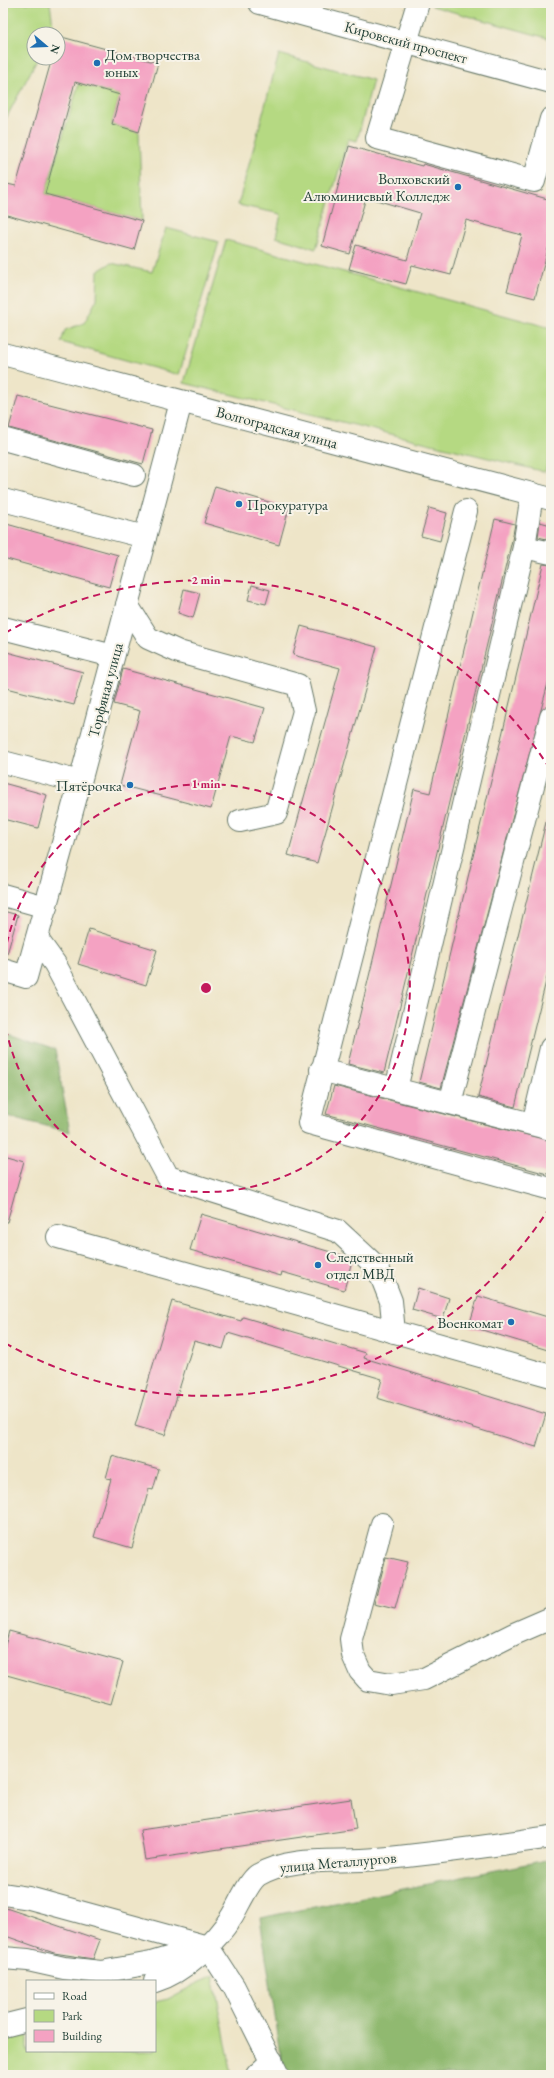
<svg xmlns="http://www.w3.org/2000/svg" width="554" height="2078" font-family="'EB Garamond',serif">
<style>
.green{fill:#b5d982;stroke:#6a8b5b}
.forest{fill:#90b970;stroke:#587b52}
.building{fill:#f4a2c2}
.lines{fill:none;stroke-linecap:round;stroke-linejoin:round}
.minor-casing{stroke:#677868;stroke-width:24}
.major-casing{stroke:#677868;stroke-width:24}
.minor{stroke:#fff;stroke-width:22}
.major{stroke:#fff;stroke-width:22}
.ring{fill:none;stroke:#c2185b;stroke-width:2;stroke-dasharray:7 5}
.poi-dot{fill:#1f6fb2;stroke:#f7f3e8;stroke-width:1.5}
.labels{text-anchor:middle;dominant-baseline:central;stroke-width:4;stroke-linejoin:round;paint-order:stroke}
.street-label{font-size:15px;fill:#1f3d34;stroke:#f7f3e8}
.poi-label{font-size:15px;fill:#1f3d34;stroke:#f7f3e8;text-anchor:start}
.centre{fill:#c2185b;stroke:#f7f3e8;stroke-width:2}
.ring-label{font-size:12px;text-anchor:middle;font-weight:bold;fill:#c2185b;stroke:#f7f3e8;stroke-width:4;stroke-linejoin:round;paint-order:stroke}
</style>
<rect width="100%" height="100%" fill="#f7f3e8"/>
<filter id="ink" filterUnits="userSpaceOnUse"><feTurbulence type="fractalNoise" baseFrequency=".025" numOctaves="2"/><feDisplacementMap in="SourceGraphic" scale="8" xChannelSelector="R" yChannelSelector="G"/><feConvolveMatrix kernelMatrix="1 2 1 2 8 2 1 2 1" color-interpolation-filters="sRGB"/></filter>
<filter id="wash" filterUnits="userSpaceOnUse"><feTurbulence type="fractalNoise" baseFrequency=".012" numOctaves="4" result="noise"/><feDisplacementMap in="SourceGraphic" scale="16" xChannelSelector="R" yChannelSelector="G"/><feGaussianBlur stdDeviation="0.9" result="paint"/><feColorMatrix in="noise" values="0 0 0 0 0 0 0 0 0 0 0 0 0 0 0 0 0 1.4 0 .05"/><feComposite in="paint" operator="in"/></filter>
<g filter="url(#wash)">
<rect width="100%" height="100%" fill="#eee5c8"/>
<!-- green -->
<g class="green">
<path d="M3,3h47l3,22 -4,9h-15v24h4l-35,66z"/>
<path d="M433,3h118v36l-119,-33z"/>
<path d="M279,54l94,26 -16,61 -9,-2 -32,110 -40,-12 5,-23 -43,-9z"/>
<path d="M79,83l41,12 -8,29 27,8 3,89 -97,-27z"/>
<path d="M166,228l53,14 -40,133 -118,-33 4,-12 19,-7 13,-24 1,-28 13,-8 41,9z"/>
<path d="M226,240l325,88v123l-6,21 -361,-89z"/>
<path d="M213,1975l19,100h-229v-35l24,-6v17h128v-49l13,-3z"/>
</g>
<!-- forest -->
<g class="forest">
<path d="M3,1032l52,18 15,82 -67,-17z"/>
<path d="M551,1859v216h-267l-24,-157z"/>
</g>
<g id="blocks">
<!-- building -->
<g class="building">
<path d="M58,36l100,27 -19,69 -27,-8 8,-29 -45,-13 -30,112 97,27 -8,29 -131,-36v-31l13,3 36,-128h6z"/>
<path d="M349,146l73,20 1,-2 128,36v38l-16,60 -28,-7 15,-56 -56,-15 -15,55 -39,-10 -6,19 -57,-15 7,-24 51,15 13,-47 -54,-16 -16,57 -28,-8z"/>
<path d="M18,396l134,34 -9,34 -134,-36z"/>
<path d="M215,486l74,22 -10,37 -75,-22z"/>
<path d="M429,508l18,5 -7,28 -19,-5z"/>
<path d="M495,519l20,5 -3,16 -128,533 -36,-9 66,-275 16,4z"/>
<path d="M540,522l11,3v15l-13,-3z"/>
<path d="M3,523l115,32 -9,32 -106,-29z"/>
<path d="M543,564l8,1v107l-110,416 -22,-6z"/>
<path d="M252,585l18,5 -4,14 -18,-4z"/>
<path d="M184,589l16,4 -7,25 -15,-5z"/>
<path d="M301,626l76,21 -60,216 -29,-8 52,-187 -47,-13z"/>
<path d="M3,651l80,21 -9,33 -71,-18z"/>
<path d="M123,669l142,39 -10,34 -24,-6 -20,73 -91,-24 20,-74 -26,-7z"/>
<path d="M3,783l44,12 -9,33 -35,-9z"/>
<path d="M546,822l5,1v138l-36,146 -37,-10z"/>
<path d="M3,911l15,4 -11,39 -4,-1z"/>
<path d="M89,929l68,21 -11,35 -68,-21z"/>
<path d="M334,1086l217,55v34l-225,-61z"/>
<path d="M3,1155l21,6 -17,61h-4z"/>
<path d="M201,1214l147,43 4,4 -8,29 -62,-18 -1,4 -91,-26z"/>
<path d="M418,1288l31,10 -6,21 -31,-9z"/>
<path d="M478,1296l73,22v33l-82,-25z"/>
<path d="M172,1301l69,20 2,-4 123,36 -2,5 182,56 -10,33 -159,-49 5,-19 -154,-46 -5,16 -29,-8 -29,94 -30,-9z"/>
<path d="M112,1456l47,13 -6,21 -4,-1 -17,59 -38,-11 17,-58 -5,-1z"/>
<path d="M386,1557l22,5 -13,47 -21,-5z"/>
<path d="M9,1631l114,31 -12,42 -108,-30v-21z"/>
<path d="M351,1799l5,30 -211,31 -5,-30z"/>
<path d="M3,1907l97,33 -7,19 -39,-6 -51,-18z"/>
</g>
</g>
</g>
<g filter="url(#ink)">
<use href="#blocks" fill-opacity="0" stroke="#677868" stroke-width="1"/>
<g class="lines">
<defs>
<g id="minor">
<path d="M418,3l-41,135 157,43 17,-62"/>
<path d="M3,354l548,145"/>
<path d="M3,439l131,36"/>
<path d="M3,500l142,37"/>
<path d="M466,511l-157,612 242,66"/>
<path d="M524,547l27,6"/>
<path d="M127,605l21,33 31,14 119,33 6,26 -28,102 -36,8"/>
<path d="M3,628l110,28"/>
<path d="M3,762l77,20"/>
<path d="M3,895l43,12"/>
<path d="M37,939l18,25 113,213 170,54 40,37 13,33 3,31"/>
<path d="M3,970l23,7 54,-195 101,-380"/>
<path d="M321,1070l230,59"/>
<path d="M396,1089l128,-542 8,-53"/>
<path d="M450,1103l101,-386"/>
<path d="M533,1124l18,-76"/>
<path d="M58,1237l493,139"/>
<path d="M382,1524l-31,115 2,16 7,16 8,9 23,4 33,-5 90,-45 37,-16"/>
<path d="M3,1894l26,4 179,49"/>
<path d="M208,1947l26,40 44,88"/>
<path d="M3,1958l25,2 36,8 37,4 50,-9 44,-13"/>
<path d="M155,1981c29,-9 61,-39 77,-65 6,-10 17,-35 26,-41 34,-20 80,-12 119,-16 58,-5 116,-14 174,-22"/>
<path d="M3,2026l24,-6"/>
<path d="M257,2075l15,-14"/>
</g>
<path id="major" d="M260,3l291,79"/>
</defs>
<!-- minor casing -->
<use href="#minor" class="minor-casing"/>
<!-- major casing -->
<use href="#major" class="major-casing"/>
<!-- minor -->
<use href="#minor" class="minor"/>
<!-- major -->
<use href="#major" class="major"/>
</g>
</g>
<!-- distance rings -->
<g class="ring">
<path d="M3 967A204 204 0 1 1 3 1009"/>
<path d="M550 1207A408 408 0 0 1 5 1343M5 633A408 408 0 0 1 550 769"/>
</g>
<!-- markers -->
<g class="poi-dot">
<circle cx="97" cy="63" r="4"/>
<circle cx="458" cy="187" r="4"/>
<circle cx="239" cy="504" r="4"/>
<circle cx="130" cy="785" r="4"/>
<circle cx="318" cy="1265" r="4"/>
<circle cx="511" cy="1322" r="4"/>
</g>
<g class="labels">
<!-- street labels -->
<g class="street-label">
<text transform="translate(406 42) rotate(15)">Кировский проспект</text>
<text transform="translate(277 427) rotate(15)">Волгоградская улица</text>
<text transform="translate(105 690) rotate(-75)">Торфяная улица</text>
<text transform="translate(338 1862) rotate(-5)">улица Металлургов</text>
</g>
<!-- poi labels -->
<g class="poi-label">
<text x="105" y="54">Дом творчества<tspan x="105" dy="17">юных</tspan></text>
<text x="450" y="178" text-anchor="end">Волховский<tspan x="450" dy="17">Алюминиевый Колледж</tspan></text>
<text x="247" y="504">Прокуратура</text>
<text x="122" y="785" text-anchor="end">Пятёрочка</text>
<text x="326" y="1256">Следственный<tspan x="326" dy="17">отдел МВД</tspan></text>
<text x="503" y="1322" text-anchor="end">Военкомат</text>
</g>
</g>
<circle cx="206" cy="988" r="6" class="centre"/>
<g class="ring-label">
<text x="206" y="584">2 min</text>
<text x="206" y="788">1 min</text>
</g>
<!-- margin -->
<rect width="554" height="2078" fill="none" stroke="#f7f3e8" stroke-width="16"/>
<!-- legend -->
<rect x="26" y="1980" width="130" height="72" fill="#f7f3e8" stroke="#a1aaa0"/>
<rect x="34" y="1993" width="20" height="6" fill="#ffffff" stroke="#a1aaa0"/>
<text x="62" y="2000" font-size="12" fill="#1f3d34">Road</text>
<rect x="34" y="2010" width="20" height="12" fill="#b5d982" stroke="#a1aaa0"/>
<text x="62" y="2020" font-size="12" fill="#1f3d34">Park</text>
<rect x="34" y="2030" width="20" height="12" fill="#f4a2c2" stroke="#a1aaa0"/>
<text x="62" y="2040" font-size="12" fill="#1f3d34">Building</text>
<!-- north arrow -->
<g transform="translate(46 46) rotate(109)"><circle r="19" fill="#f7f3e8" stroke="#a1aaa0"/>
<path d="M0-3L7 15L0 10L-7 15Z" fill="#1f6fb2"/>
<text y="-6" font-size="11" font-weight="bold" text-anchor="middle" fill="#1f3d34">N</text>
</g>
</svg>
